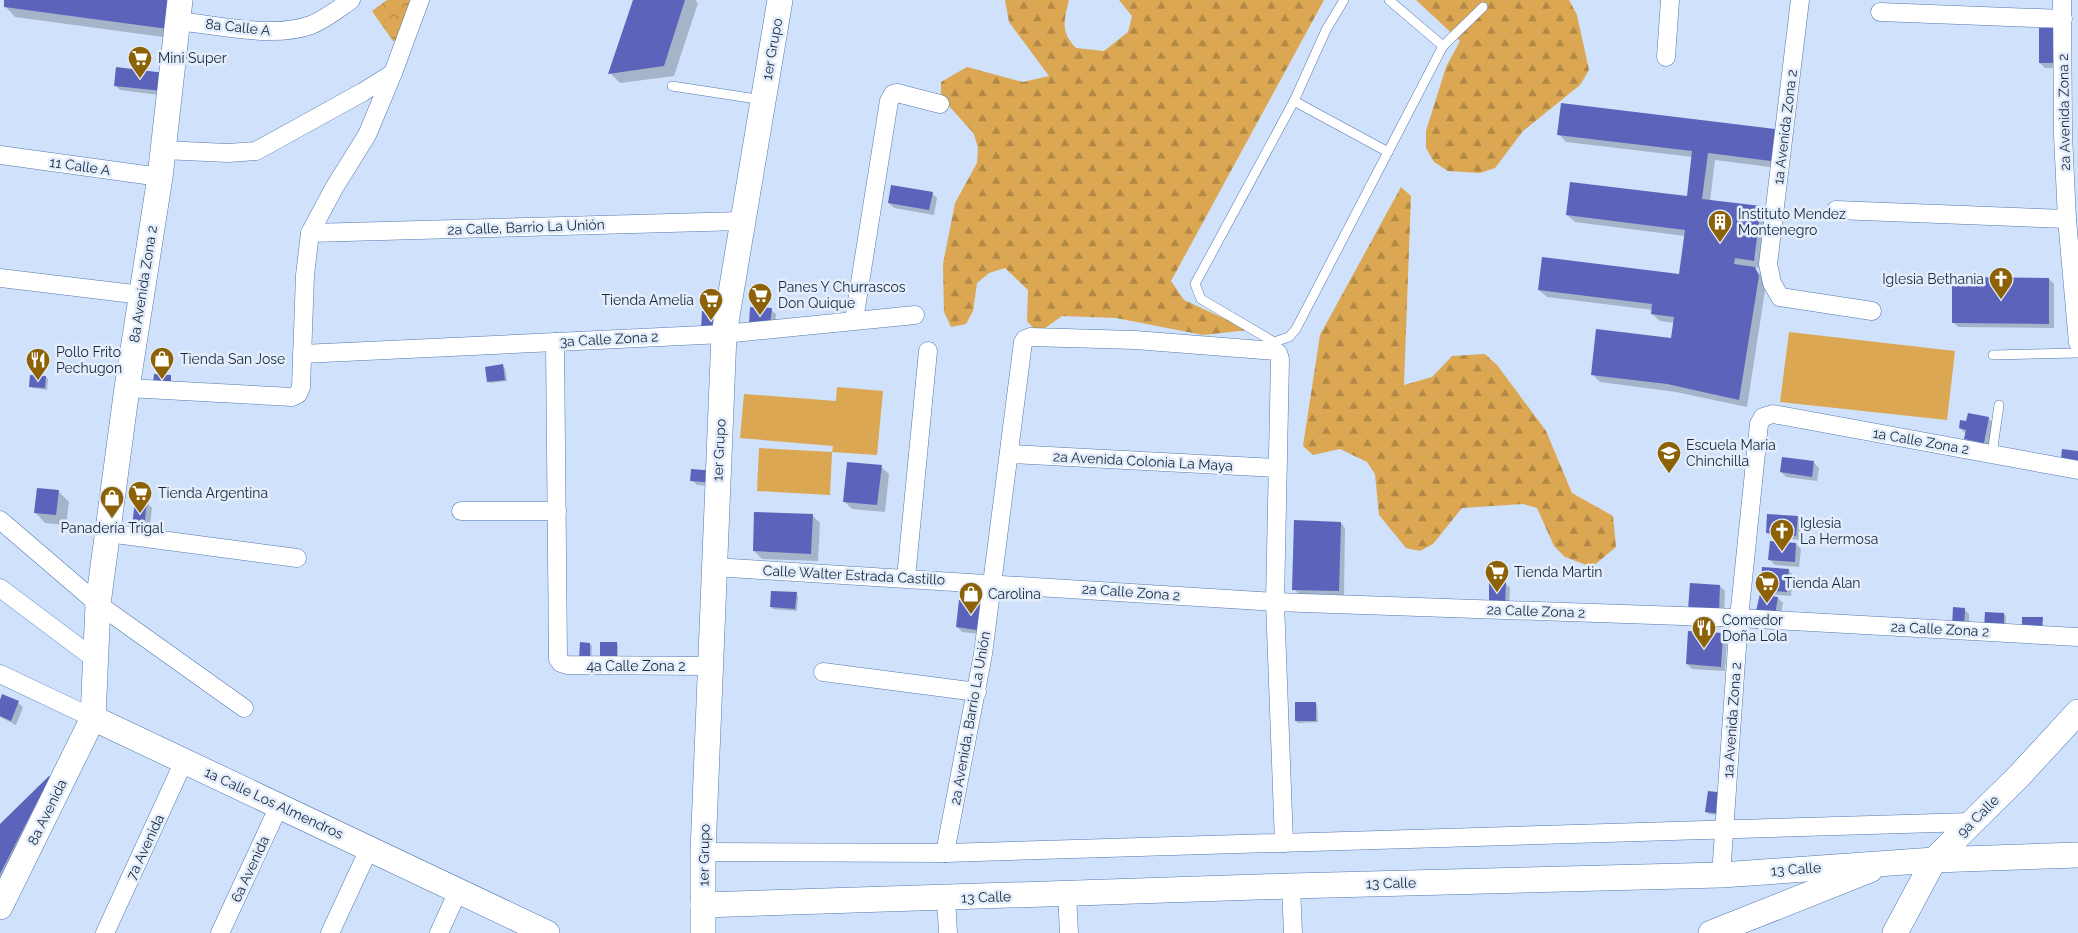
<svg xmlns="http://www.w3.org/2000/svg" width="2078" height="933" font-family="Raleway,sans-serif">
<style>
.forest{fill:url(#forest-firs)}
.park{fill:url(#park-crowns)}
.garden{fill:#dca752}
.shadow{fill:#0003}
.building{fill:#5c63ba}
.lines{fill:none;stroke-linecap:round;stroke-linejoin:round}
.lane-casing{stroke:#5179b3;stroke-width:10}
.street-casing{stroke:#5179b3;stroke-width:19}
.secondary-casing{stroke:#5179b3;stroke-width:26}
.lane{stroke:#fff;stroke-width:9}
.street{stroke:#fff;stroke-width:18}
.secondary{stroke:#fff;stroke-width:25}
.labels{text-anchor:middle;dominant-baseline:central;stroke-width:5;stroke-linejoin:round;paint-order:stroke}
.street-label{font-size:14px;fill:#182840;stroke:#e4edfa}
.poi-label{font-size:14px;fill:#182840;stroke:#e4edfa;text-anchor:start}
</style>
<defs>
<pattern id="forest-firs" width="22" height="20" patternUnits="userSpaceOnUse" patternTransform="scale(1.25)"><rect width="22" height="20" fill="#dca752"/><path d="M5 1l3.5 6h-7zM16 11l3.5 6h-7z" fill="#b18845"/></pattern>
<pattern id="park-crowns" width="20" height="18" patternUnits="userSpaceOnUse" patternTransform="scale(1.25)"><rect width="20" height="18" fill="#dca752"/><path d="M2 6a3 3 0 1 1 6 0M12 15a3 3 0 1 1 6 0" fill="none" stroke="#b18845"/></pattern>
</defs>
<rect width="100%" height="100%" fill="#cfe1fb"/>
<!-- forest -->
<g class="forest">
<path d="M1005,0h64c-5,21 -9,31 7,48l28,3 24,-19 4,-16 -13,-16h205l-153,281 13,19 65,30 -46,5 -87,-17 -54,-2 -24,17 -11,-12 1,-31 -23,-22 -16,5 -12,10 -4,28 -7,13 -15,3 -7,-15 -1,-48 12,-61 22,-40 1,-15 -4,-14 -33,-37v-15l26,-15 56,15 26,-6 -40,-54z"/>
<path d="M1416,0h153l8,15 12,55 -9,15 -57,46 -28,37 -15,5 -32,-2 -14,-9 -8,-14v-17l20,-64 14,-26z"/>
<path d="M1401,187l10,9 -7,189 28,-8 20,-21 33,-2 12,11 49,66 26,62 41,23 3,31 -24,20 -27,-10 -11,-11 -17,-38 -14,-4 -61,4 -29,36 -13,7 -14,-3 -27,-33 -4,-41 -8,-12 -27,-13 -27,6 -10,-9 17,-111z"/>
</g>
<!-- park -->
<path class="park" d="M387,0h28l-14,41h-8l-21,-30z"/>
<!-- garden -->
<g class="garden">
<path d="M1789,332l166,19 -8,69 -167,-18z"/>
<path d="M837,387l46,4 -6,64 -45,-3 -2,43 -73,-4 2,-43 73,4 1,-6 -93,-8 4,-44 92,7z"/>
</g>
<!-- shadow -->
<g class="shadow">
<path d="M6,0h177l-5,39 -163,-22 -10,-11z"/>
<path d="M634,0h61l3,3 -24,73 -54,7 -10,-10z"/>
<path d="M2040,30l27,38h-22l-5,-5z"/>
<path d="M117,68l50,28 -47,-6 -5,-5z"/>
<path d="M1774,130l8,8 -4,30 -63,-8 -5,41 51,6 7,8 -6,53 -9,-1 9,9 4,8 -19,123 -71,-15 -76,-10 -8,-8 81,-34 2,-17 -15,-2 -8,-7 1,-4 -106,-13 -8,-7 141,-15 5,-39 -110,-14 -8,-7 121,-17 5,-41 -127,-15 -7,-8z"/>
<path d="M932,193l5,5 -3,17 -40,-7 -5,-5z"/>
<path d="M2049,279l5,5v44l-96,-1 -5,-5z"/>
<path d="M771,310l5,4 -1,16 -20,-1z"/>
<path d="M503,366l2,2 2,13 -17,2 -2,-2z"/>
<path d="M46,377l2,2 -1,11 -14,-2 -3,-2z"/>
<path d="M1988,418l8,8 -5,24 -18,-4 -8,-8 1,-4 -6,-6 7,-5z"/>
<path d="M1814,463l5,5 -2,13 -31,-4 -5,-5z"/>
<path d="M881,467l8,7 -4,38 -33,-3 -8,-8z"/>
<path d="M692,471l28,16 -23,-2 -5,-5z"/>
<path d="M38,489l21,3 10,10 -3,23 -21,-2 -10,-11z"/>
<path d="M147,503l5,5 -3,25 -11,-2 -5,-5z"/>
<path d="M812,515l8,8 -2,38 -56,-2 -8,-8z"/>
<path d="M1797,517l5,5 -2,18 -28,-3 -5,-5z"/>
<path d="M1341,523l4,5 -1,67 -45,-1 -5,-5z"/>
<path d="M1796,544l5,5 -2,18 -24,-2 -5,-5z"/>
<path d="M1788,570l5,5 -2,21 -24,-2 -5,-5z"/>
<path d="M1505,583l5,5 -1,20h-14z"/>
<path d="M1720,586l5,5 -1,25 -34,-6z"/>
<path d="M796,594l2,2 -1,15 -24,-2 -2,-2z"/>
<path d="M1761,595l17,3 5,5 -3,16z"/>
<path d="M1964,609l5,5v18h-11z"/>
<path d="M990,610l-3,25 -25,-3 -5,-5z"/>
<path d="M2004,614l2,2 -1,15 -18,-1z"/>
<path d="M1722,634l5,5 -2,32 -33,-2 -5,-5z"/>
<path d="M616,643l2,2v17l-17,-18z"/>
<path d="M590,644l2,2 -1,16h-8z"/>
<path d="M3,696l15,7 5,4 -7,18 -16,-8v-14z"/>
<path d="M1315,703l2,2 1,17 -20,1 -2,-2z"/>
<path d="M49,779l-49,125v-78z"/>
<path d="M1725,794v22l-16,-2 -3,-2z"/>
</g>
<!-- building -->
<g class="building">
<path d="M4,0h168l-4,29 -164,-22z"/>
<path d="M633,0h52l-21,66 -56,8z"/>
<rect x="2039" y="28" width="23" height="35"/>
<path d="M116,67l49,6 -2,18 -49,-5z"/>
<path d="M1561,103l214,26 -4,32 -63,-8 -6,46 59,7 -7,55 -19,-3 -1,6 21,3 4,9 -20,124 -72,-16 -76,-9 5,-46 75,9 3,-21 -23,-3 1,-10 -114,-14 4,-33 137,17 6,-44 -119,-15 4,-33 117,14 5,-45 -135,-16z"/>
<path d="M891,185l42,7 -4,18 -41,-7z"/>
<path d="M1952,277l97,1v46l-97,-1z"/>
<path d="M750,307l22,1 -2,18 -21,-2z"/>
<path d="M702,311l19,2 -2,18 -18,-1z"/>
<path d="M503,364l2,16 -18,2 -2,-15z"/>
<path d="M154,374l17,1v10l-18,-1z"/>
<path d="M30,375l16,1 -1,12 -16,-1z"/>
<path d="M1968,413l21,4 -5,26 -20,-4 2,-9 -7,-2 1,-8 6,1z"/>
<path d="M2062,449l16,2v11l-17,-3z"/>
<path d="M1782,457l32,4 -2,16 -32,-5z"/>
<path d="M847,462l35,3 -5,40 -34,-3z"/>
<path d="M691,469l26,2 -1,12 -26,-2z"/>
<path d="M37,488l22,2 -3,25 -22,-2z"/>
<path d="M135,500l12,1 -3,27 -12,-1z"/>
<path d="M754,512l59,2 -2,40 -58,-3z"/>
<path d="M1767,514l31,2 -2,20 -30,-3z"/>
<path d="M1294,520l47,2 -2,69 -47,-1z"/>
<path d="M1770,541l26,2 -1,19 -27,-2z"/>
<path d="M1762,567l27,2 -2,23 -26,-2z"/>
<path d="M1489,581l17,1 -1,22 -16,-1z"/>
<path d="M1690,583l30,2 -1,27 -31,-2z"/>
<path d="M771,591l26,1 -2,17 -25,-2z"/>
<path d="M1760,594l18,3 -3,18 -19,-4z"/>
<path d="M959,600l27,3 -3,28 -27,-4z"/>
<path d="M1953,607l12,1 -1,20 -12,-1z"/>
<path d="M1985,612l19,1v16l-20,-1z"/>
<path d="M2022,617h21l-1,14h-20z"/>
<path d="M1688,631l35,2 -2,34 -35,-3z"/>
<path d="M580,642l10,1v17h-11z"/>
<rect x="600" y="642" width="17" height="19"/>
<path d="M2,694l17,7 -8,20 -11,-5v-16z"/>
<rect x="1295" y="702" width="21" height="19"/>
<path d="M49,776l1,1 -50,97v-50z"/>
<path d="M1708,791l18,2 -3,21 -18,-2z"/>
</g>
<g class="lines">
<defs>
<g id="lane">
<path d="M1344,0l-18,30 -32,71 -99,183 6,15 73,43 15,-5 7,-8 147,-283 40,-39"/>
<path d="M1389,0l54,46"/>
<path d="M672,86l91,14"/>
<path d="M1294,101l94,51"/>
<path d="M1993,355l85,-2"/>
<path d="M1992,454l7,-49"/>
</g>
<g id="street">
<path d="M1800,0l-32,264 4,19 8,14 92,14"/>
<path d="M2062,0l1,135 4,84 11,124"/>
<path d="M1880,12l183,7"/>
<path d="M177,21c40,4 97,18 134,4 15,-6 27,-16 40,-25"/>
<path d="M1666,57l4,-57"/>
<path d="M162,150l66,3 28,-2 107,-59 30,-19"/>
<path d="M0,155l160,22"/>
<path d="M1836,210l231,9"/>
<path d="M310,233l432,-12"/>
<path d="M0,278l142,17"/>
<path d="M854,320l35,-219 4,-7 4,-1 43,11"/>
<path d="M555,342l3,317 3,4 6,2 143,1"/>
<path d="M302,354l422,-20 191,-19"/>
<path d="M127,388l165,9 6,-3 3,-7 4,-112 5,-42 24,-45 33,-53 26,-62 27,-73"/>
<path d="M1010,454l267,14"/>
<path d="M461,511h96"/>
<path d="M0,520l98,84 146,104"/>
<path d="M108,533l189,25"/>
<path d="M714,567l561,35 464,16 339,19"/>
<path d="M906,578l22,-227"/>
<path d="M0,588l96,72"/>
<path d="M823,672l154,20"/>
<path d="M0,674l93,44"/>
<path d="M703,852l242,1 1026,-31"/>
<path d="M945,853l38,-199 40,-312 2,-3 5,-2 105,3 140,11 3,2 2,6 -5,243 9,241"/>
<path d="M1721,875l18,-257 20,-194 4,-7 10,-3 305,56"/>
<path d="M1291,886l2,47"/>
<path d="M1067,894l2,39"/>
<path d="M946,898l2,35"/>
<path d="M105,933l79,-172"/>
<path d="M220,933l59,-127"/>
<path d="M330,933l39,-84"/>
<path d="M439,933l19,-42"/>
</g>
<g id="secondary">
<path d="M93,718l454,215"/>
<path d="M703,905l588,-19 430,-11 213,-15 144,-5"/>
<path d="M0,907l93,-189 5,-114 29,-216 33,-211 20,-177"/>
<path d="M703,933v-81l21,-518 56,-334"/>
<path d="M1711,933l159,-63"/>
<path d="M1895,933l39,-73 85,-84 59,-64"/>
</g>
</defs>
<!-- lane casing -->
<use href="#lane" class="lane-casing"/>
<!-- street casing -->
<use href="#street" class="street-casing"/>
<!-- secondary casing -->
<use href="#secondary" class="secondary-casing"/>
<!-- lane -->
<use href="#lane" class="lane"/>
<!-- street -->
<use href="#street" class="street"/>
<!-- secondary -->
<use href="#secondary" class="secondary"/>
</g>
<!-- icons -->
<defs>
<symbol id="supermarket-pin" viewBox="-11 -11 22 30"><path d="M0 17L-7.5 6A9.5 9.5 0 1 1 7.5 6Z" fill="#8d6106" stroke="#e4edfa"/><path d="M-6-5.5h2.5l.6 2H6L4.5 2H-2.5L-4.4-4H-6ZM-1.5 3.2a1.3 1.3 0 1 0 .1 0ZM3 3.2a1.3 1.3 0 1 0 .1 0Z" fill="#fff"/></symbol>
<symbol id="building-pin" viewBox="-11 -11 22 30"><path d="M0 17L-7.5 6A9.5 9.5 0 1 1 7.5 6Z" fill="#8d6106" stroke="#e4edfa"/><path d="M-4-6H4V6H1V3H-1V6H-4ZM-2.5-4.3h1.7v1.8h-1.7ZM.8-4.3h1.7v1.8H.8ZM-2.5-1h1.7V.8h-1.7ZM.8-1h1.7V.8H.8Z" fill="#fff"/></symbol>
<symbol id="church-pin" viewBox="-11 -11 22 30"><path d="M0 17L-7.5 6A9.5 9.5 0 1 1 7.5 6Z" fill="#8d6106" stroke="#e4edfa"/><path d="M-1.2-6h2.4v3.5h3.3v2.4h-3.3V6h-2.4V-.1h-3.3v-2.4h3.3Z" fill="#fff"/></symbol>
<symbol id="shop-pin" viewBox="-11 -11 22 30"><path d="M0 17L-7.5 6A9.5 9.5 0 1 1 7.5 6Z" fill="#8d6106" stroke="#e4edfa"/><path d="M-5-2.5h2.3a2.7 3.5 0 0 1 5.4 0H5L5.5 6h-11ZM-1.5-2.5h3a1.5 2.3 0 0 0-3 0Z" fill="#fff"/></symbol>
<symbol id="restaurant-pin" viewBox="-11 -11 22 30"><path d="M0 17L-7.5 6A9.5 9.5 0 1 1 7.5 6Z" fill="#8d6106" stroke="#e4edfa"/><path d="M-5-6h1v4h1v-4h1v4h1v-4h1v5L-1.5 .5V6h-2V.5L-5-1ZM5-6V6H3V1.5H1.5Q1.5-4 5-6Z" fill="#fff"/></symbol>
<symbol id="school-pin" viewBox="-11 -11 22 30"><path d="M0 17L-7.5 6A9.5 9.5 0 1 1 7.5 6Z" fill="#8d6106" stroke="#e4edfa"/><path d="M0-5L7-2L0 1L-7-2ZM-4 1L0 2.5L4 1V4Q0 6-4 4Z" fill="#fff"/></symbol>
</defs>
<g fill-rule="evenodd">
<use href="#supermarket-pin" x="126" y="44" width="28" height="38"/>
<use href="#building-pin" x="1706" y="208" width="28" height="38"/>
<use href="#church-pin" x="1987" y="265" width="28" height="38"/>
<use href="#supermarket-pin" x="746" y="281" width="28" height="38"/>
<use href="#supermarket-pin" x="697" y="286" width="28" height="38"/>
<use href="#shop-pin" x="148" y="345" width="28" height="38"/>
<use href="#restaurant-pin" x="24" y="346" width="28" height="38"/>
<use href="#school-pin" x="1655" y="439" width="28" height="38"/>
<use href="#supermarket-pin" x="126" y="479" width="28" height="38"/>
<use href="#shop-pin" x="98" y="484" width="28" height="38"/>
<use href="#church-pin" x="1768" y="517" width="28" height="38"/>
<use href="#supermarket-pin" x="1483" y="558" width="28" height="38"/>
<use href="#supermarket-pin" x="1753" y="569" width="28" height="38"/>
<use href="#shop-pin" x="957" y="580" width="28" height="38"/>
<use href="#restaurant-pin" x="1690" y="614" width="28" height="38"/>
</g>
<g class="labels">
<!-- street labels -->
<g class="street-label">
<text transform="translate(238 27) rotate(6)">8a Calle A</text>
<text transform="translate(772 49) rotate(-80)">1er Grupo</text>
<text transform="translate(2064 112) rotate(-91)">2a Avenida Zona 2</text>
<text transform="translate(1785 127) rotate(-83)">1a Avenida Zona 2</text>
<text transform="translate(80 166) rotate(8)">11 Calle A</text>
<text transform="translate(526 227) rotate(-2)">2a Calle, Barrio La Unión</text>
<text transform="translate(143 284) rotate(-81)">8a Avenida Zona 2</text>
<text transform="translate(609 339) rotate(-3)">3a Calle Zona 2</text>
<text transform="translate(1921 441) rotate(10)">1a Calle Zona 2</text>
<text transform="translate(719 450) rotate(-87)">1er Grupo</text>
<text transform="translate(1143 461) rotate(3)">2a Avenida Colonia La Maya</text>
<text transform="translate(854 575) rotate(3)">Calle Walter Estrada Castillo</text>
<text transform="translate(1131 592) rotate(4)">2a Calle Zona 2</text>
<text transform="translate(1536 611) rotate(2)">2a Calle Zona 2</text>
<text transform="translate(1940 629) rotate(3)">2a Calle Zona 2</text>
<text x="636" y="666">4a Calle Zona 2</text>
<text transform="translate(970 718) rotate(-80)">2a Avenida, Barrio La Unión</text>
<text transform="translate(1732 720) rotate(-86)">1a Avenida Zona 2</text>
<text transform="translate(274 803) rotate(25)">1a Calle Los Almendros</text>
<text transform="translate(47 812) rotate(-64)">8a Avenida</text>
<text transform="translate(1978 816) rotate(-45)">9a Calle</text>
<text transform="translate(145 847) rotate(-65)">7a Avenida</text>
<text transform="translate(704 855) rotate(-89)">1er Grupo</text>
<text transform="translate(250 869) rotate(-65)">6a Avenida</text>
<text transform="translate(1796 869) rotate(-4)">13 Calle</text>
<text transform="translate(1391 883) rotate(-1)">13 Calle</text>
<text transform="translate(986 897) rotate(-2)">13 Calle</text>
</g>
<!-- poi labels -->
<g class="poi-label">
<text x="158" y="58">Mini Super</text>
<text x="1738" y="214">Instituto Mendez<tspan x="1738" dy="16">Montenegro</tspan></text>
<text x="1984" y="279" text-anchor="end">Iglesia Bethania</text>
<text x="778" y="287">Panes Y Churrascos<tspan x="778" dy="16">Don Quique</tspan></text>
<text x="694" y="300" text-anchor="end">Tienda Amelia</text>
<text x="56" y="352">Pollo Frito<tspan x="56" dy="16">Pechugon</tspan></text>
<text x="180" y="359">Tienda San Jose</text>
<text x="1686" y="445">Escuela Maria<tspan x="1686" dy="16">Chinchilla</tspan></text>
<text x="158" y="493">Tienda Argentina</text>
<text x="1800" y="523">Iglesia<tspan x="1800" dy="16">La Hermosa</tspan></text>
<text x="112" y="528" text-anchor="middle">Panadería Trigal</text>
<text x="1514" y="572">Tienda Martin</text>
<text x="1784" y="583">Tienda Alan</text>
<text x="988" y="594">Carolina</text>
<text x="1722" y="620">Comedor<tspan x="1722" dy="16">Doña Lola</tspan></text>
</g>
</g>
</svg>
